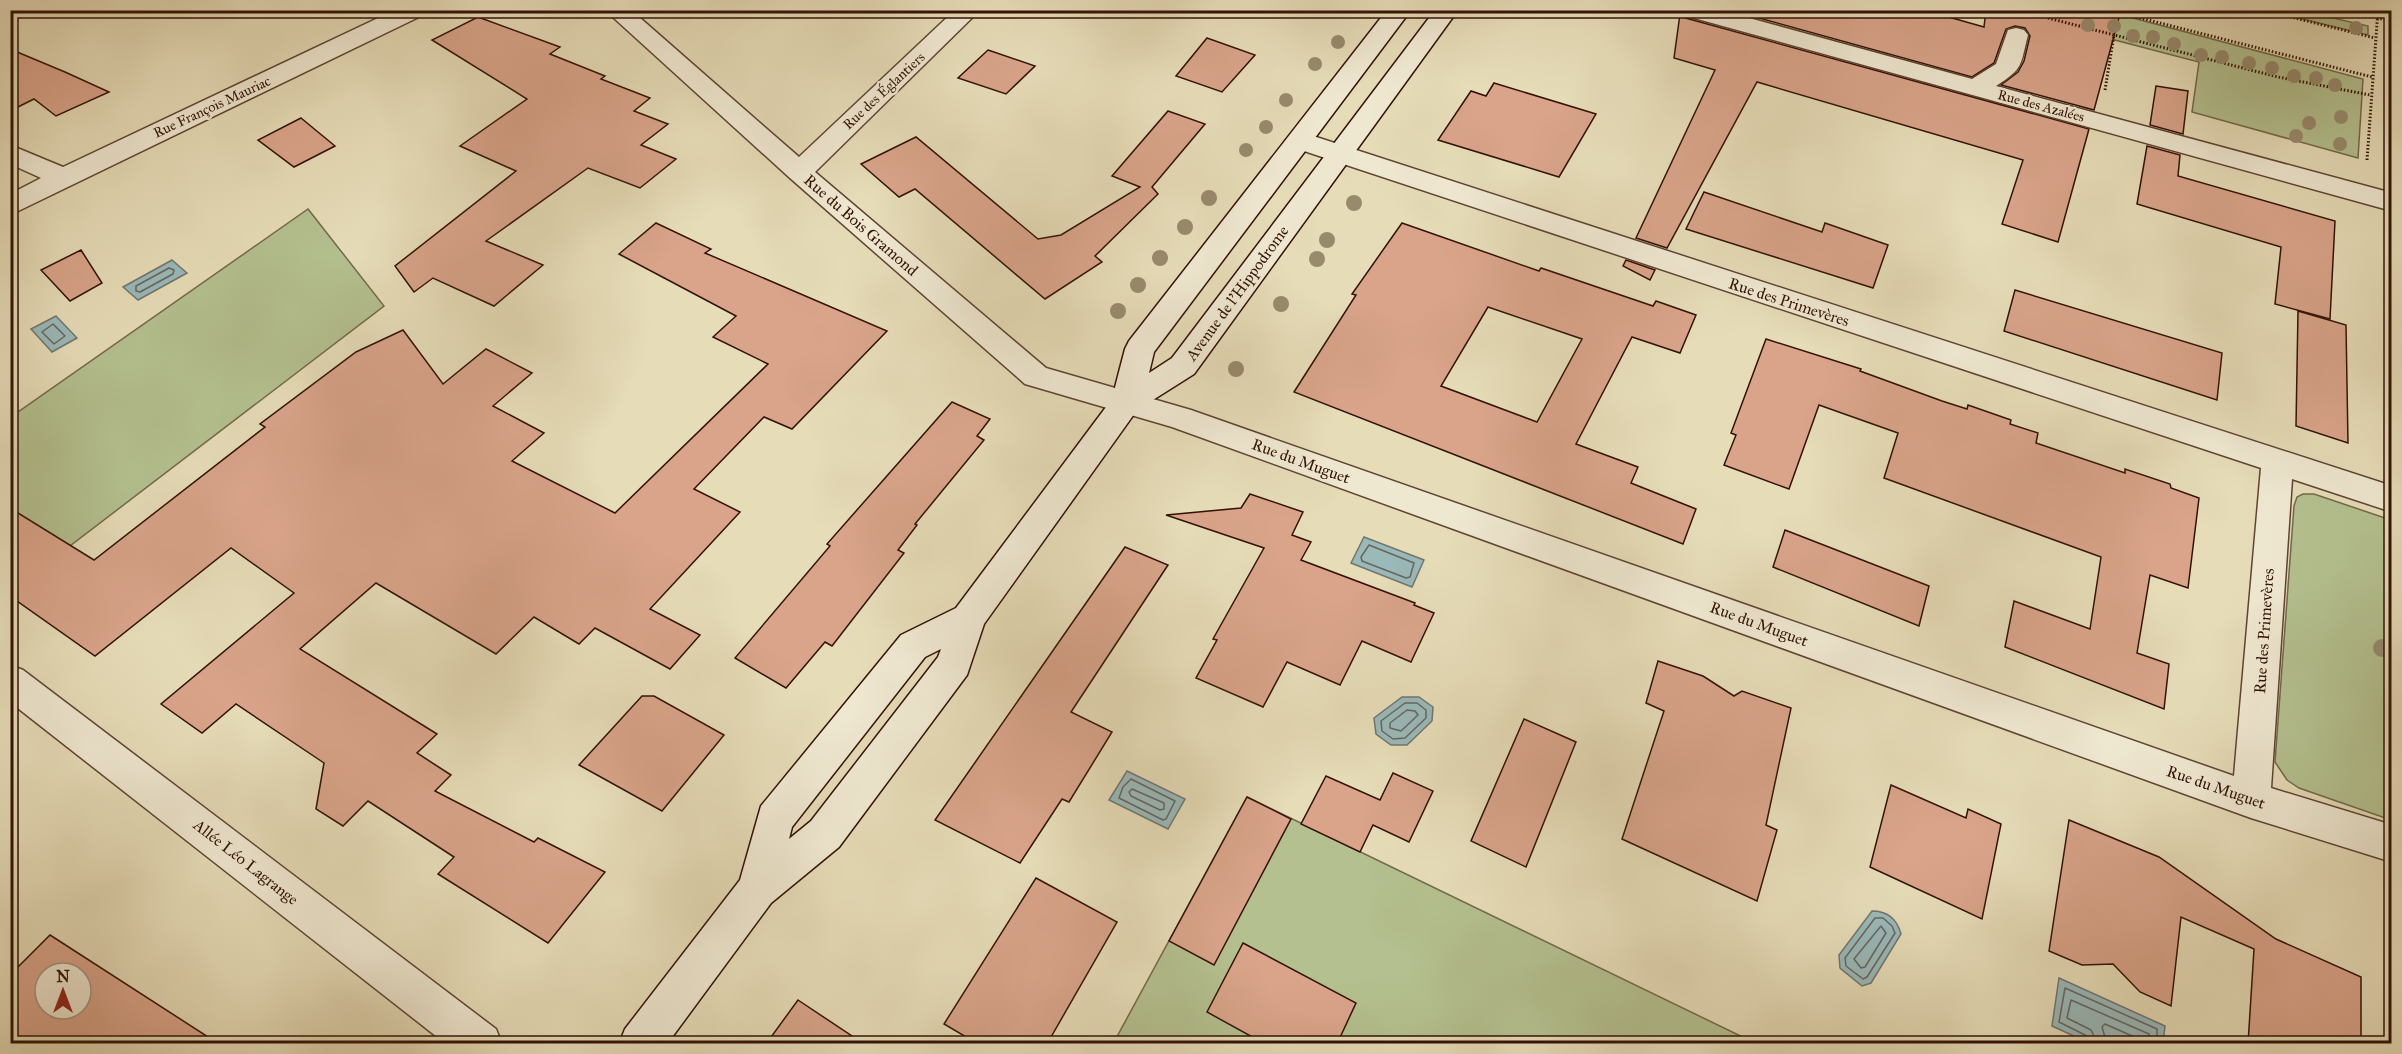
<svg xmlns="http://www.w3.org/2000/svg" width="2402" height="1054" font-family="'IM FELL Great Primer',serif">
<style>
.green{fill:#b4c08f;stroke:#73694a;stroke-width:1.5}
.water{fill:#9ab9b9;stroke:#707671;stroke-width:1.5}
.lines{fill:none;stroke-linecap:round;stroke-linejoin:round}
.shore{stroke:#666660;stroke-width:1.5}
.building{fill:#d9a48a;stroke:#321206;stroke-width:1.5;fill-rule:evenodd}
.street-casing{stroke:#5f4432;stroke-width:3}
.secondary-casing{stroke:#321206;stroke-width:3}
.path{stroke:#321206;stroke-width:3;stroke-dasharray:1.5 2;stroke-linecap:butt}
.street{fill:#efe8d1;fill-rule:evenodd}
.secondary{fill:#efe8d1;fill-rule:evenodd}
.tree{fill:#988a6d}
.labels{text-anchor:middle;dominant-baseline:central;stroke-width:5;stroke-linejoin:round;paint-order:stroke}
.far-street-label{font-size:14px;fill:#321206;stroke:#efe8d1}
.street-label{font-size:16px;fill:#321206;stroke:#efe8d1}
</style>
<rect width="100%" height="100%" fill="#e6dcb8"/>
<filter id="stains"><feTurbulence type="fractalNoise" baseFrequency=".00333" numOctaves="4"/><feColorMatrix values="0 0 0 0 .2 0 0 0 0 .09 0 0 0 0 .02 0 0 0 .5 -.17"/></filter>
<radialGradient id="worn" r=".72"><stop offset=".6" stop-color="#630" stop-opacity="0"/><stop offset="1" stop-color="#630" stop-opacity=".3"/></radialGradient>
<!-- green -->
<g class="green">
<path d="M2269,11h34l65,15v9z"/>
<path d="M2114,13l249,66 -5,79 -166,-46 7,-50 -176,-46z"/>
<path d="M308,209l76,97 -373,285v-174z"/>
<path d="M2303,494h11l77,26v300l-92,-32 -12,-8 -12,-18 19,-256 3,-9z"/>
<path d="M1247,797l508,246 -642,1z"/>
</g>
<!-- water -->
<g class="water">
<path d="M172,260l15,13 -49,27 -15,-13z"/>
<path d="M56,316l21,22 -25,14 -21,-23z"/>
<path d="M1364,537l60,23 -12,27 -61,-24z"/>
<path d="M1402,697h17l14,10 -1,14 -25,24h-16l-15,-11 -2,-16z"/>
<path d="M1127,771l58,28 -17,30 -59,-29z"/>
<path d="M1872,911c16,0 25,8 29,23l-30,49 -9,3 -22,-18 -1,-13z"/>
<path d="M2059,978l106,48 -2,17h-74l-37,-17z"/>
</g>
<g class="lines">
<!-- shore -->
<g class="shore">
<path d="M169,268l5,2 -1,4 -33,18 -4,-1v-5z"/>
<path d="M53,324l12,12 -11,8 -12,-12z"/>
<path d="M1369,545l45,18 -4,14 -4,1 -44,-17 -1,-4z"/>
<path d="M1405,703h12l9,7v8l-21,20 -12,1 -11,-8 -1,-10z"/>
<path d="M1407,710l8,1 3,4 -17,16 -11,-3v-5z"/>
<path d="M1131,779l44,22 -9,18 -3,1 -44,-22 4,-11z"/>
<path d="M1132,789l32,14v6l-4,1 -29,-14 -2,-4z"/>
<path d="M1875,918h8l9,8 3,7 -28,44 -4,2 -17,-13 -1,-8z"/>
<path d="M1881,926l5,7 -21,34 -4,1 -7,-9z"/>
<path d="M2090,1044l-3,-8 -28,-14 6,-34 92,41v15"/>
<path d="M2098,1044l-7,-14 -24,-12 4,-18 78,34 1,10"/>
<path d="M2107,1044l-5,-17 3,-3 34,15 2,5"/>
</g>
</g>
<!-- building -->
<g class="building">
<path d="M1730,10h194l60,17 2,-17h135l-27,100 -93,-25 17,-13 6,-11 6,-25 -5,-8 -10,-2 -9,3 -12,34 -22,14z"/>
<path d="M1680,14l2,3 407,112 -31,113 -56,-18 21,-64 -266,-78 -90,166 -31,-10 79,-168 -41,-12z"/>
<path d="M478,17l82,30 -10,7 55,22 -4,3 49,19 -16,13 34,13 -27,21 35,14 -36,29 -52,-20 -102,73 57,24 -49,41 -61,-28 -19,14 -19,-26 121,-95 -56,-25 67,-47 -95,-59z"/>
<path d="M1207,38l48,17 -33,37 -46,-16z"/>
<path d="M10,49l55,23 44,20 -53,24 -22,-17 -24,12z"/>
<path d="M988,50l3,1 44,15 -29,28 -48,-16z"/>
<path d="M1494,83l102,31 -37,63 -121,-37 33,-49 15,5z"/>
<path d="M2156,86l32,5 -5,43 -33,-9z"/>
<path d="M1168,111l37,13 -53,63 6,7 -63,62 7,6 -57,37 -130,-110 -16,8 -38,-33 55,-27 122,102 23,-4 79,-48 -28,-11z"/>
<path d="M301,118l34,28 -41,21 -36,-27z"/>
<path d="M2147,146l33,9 -2,21 157,45 -5,98 -55,-15 6,-57 -144,-43z"/>
<path d="M1704,192l118,40 3,-9 63,22 -15,43 -187,-59z"/>
<path d="M656,223l55,26 -6,4 182,78 -95,98 -28,-12 -70,72 46,23 -90,97 50,26 -30,34 -75,-41 -16,16 -45,-27 -38,37 -120,-71 -76,66 137,85 -20,19 34,22 -16,16 99,51 4,-4 67,34 -57,71 -110,-69 16,-17 -86,-56 -25,25 -27,-17 8,-46 -88,-59 -34,29 -41,-29 133,-111 -63,-45 -136,108 -85,-60v-88l84,52 171,-133 -5,-3 96,-72 47,-22 40,54 43,-35 46,24 -39,33 51,27 -32,28 103,52 153,-149 -55,-27 23,-21 -117,-62z"/>
<path d="M1402,223l137,48 2,-3 112,38 3,-5 40,14 -16,38 -48,-16 -56,107 62,23 -7,16 65,26 -13,35 -389,-152 62,-97 -4,-1zM1488,307l94,32 -45,83 -96,-36z"/>
<path d="M81,250l21,33 -32,18 -29,-31z"/>
<path d="M1626,260l29,10 -5,10 -27,-14z"/>
<path d="M2015,290l207,63 -5,47 -213,-69z"/>
<path d="M2298,311l48,14 2,118 -52,-17z"/>
<path d="M1766,339l95,30 -1,2 82,30 25,8 1,-4 43,15 -1,4 28,9 -2,10 89,30v-4l45,15 1,4 28,10 -11,90 -38,-13 -13,78 32,11 -5,45 -159,-62 9,-46 76,28 11,-72 -217,-79 14,-45 -79,-28 -30,84 -65,-24 12,-30 -5,-2z"/>
<path d="M952,402l38,17 -13,17 7,4 -69,84 2,1 -19,25 6,3 -72,93 -7,-4 -39,46 -51,-30 95,-112 -3,-2z"/>
<path d="M1250,494l53,18 -11,23 19,7 -10,18 114,43 -1,2 20,8 -23,49 -49,-21 -22,44 -53,-23 -24,45 -67,-29 21,-38 -4,-1 51,-91 -98,-33 75,-7z"/>
<path d="M1785,530l144,56 -10,40 -146,-59z"/>
<path d="M1125,547l43,18 -97,147 41,20 -43,70 -7,-3 -42,64 -85,-43z"/>
<path d="M1658,661l45,15 31,20 8,-5 49,17 -25,117 11,5 -20,71 -135,-62 42,-128 -18,-8z"/>
<path d="M642,696h12l70,39 -62,76 -83,-46z"/>
<path d="M1524,719l52,23 -50,125 -55,-26z"/>
<path d="M1393,773l40,18 -24,51 -36,-17 -13,27 -59,-28 25,-48 54,24z"/>
<path d="M1891,785l75,33 2,-9 33,15 -19,95 -112,-52z"/>
<path d="M1247,797l44,22 -77,146 -45,-24z"/>
<path d="M2069,820l90,37 117,82 85,38v67h-113l6,-95 -73,-32 -10,89 -31,-14 -27,-28 -31,1 -33,-14z"/>
<path d="M1036,878l81,44 -70,122h-69l-34,-20z"/>
<path d="M50,935l169,109h-209v-69zM45,973h36v36h-36z"/>
<path d="M1243,943l113,60 -19,41h-72l-58,-32z"/>
<path d="M798,1000l66,44h-98z"/>
</g>
<g class="lines">
<defs>
<g id="street">
<path d="M395,10h31l-3,5 -413,200v-21l31,-16 -31,-14v-19l53,22z"/>
<path d="M605,10h26l168,147 156,-147h25l-165,162 231,196 145,42 1043,366 27,-308 -969,-321 -4,-6 4,-6 9,-2 9,2 1082,351v26l-100,-33 -21,309 121,37v37l-141,-44 -1079,-391 -147,-43 -235,-206z"/>
<path d="M1680,10h40l252,69 24,-15 12,-34 8,-2 8,2 4,5c-8,31 -4,33 -32,51l396,107v18l-709,-196z"/>
<path d="M10,665l13,5 473,359 6,15h-56l-436,-342z"/>
</g>
<path id="secondary" d="M1387,10h24l-257,342 -5,21 23,-15 263,-348h23l-264,364 -57,36 -153,214 -17,51 -128,172 -68,56 -104,141h-48l6,-15 115,-149 21,-74 140,-171 55,-27 156,-209 13,-50 4,-8zM941,649l-3,8 -127,164 -22,18 3,-12 133,-170z"/>
</defs>
<!-- street casing -->
<use href="#street" class="street-casing"/>
<!-- secondary casing -->
<use href="#secondary" class="secondary-casing"/>
<!-- path -->
<g class="path">
<path d="M2109,10l263,67"/>
<path d="M2263,10l112,28"/>
<path d="M2048,18l230,59 92,18"/>
<path d="M2377,18l15,3"/>
<path d="M2105,90l9,-55"/>
<path d="M2367,160l11,-150"/>
</g>
<!-- street -->
<use href="#street" class="street"/>
<!-- secondary -->
<use href="#secondary" class="secondary"/>
</g>
<!-- trees -->
<g class="tree">
<circle cx="2088" cy="25" r="7"/>
<circle cx="2114" cy="26" r="7"/>
<circle cx="2356" cy="28" r="7"/>
<circle cx="2133" cy="36" r="7"/>
<circle cx="2153" cy="37" r="7"/>
<circle cx="1338" cy="42" r="7"/>
<circle cx="2174" cy="44" r="7"/>
<circle cx="2201" cy="55" r="7"/>
<circle cx="2222" cy="57" r="7"/>
<circle cx="2249" cy="63" r="7"/>
<circle cx="1315" cy="64" r="7"/>
<circle cx="2272" cy="68" r="7"/>
<circle cx="2294" cy="76" r="7"/>
<circle cx="2316" cy="78" r="7"/>
<circle cx="2335" cy="85" r="7"/>
<circle cx="1286" cy="100" r="7"/>
<circle cx="2341" cy="117" r="7"/>
<circle cx="2309" cy="123" r="7"/>
<circle cx="1266" cy="127" r="7"/>
<circle cx="2296" cy="136" r="7"/>
<circle cx="2340" cy="144" r="7"/>
<circle cx="1246" cy="150" r="7"/>
<circle cx="1209" cy="198" r="8"/>
<circle cx="1354" cy="203" r="8"/>
<circle cx="1185" cy="227" r="8"/>
<circle cx="1327" cy="240" r="8"/>
<circle cx="1160" cy="258" r="8"/>
<circle cx="1317" cy="259" r="8"/>
<circle cx="1138" cy="285" r="8"/>
<circle cx="1281" cy="304" r="8"/>
<circle cx="1118" cy="311" r="8"/>
<circle cx="1236" cy="369" r="8"/>
<circle cx="2382" cy="648" r="9"/>
</g>
<g class="labels">
<!-- far-street labels -->
<g class="far-street-label">
<text transform="translate(884 91) rotate(-43)">Rue des Églantiers</text>
<text transform="translate(2041 106) rotate(15)">Rue des Azalées</text>
<text transform="translate(212 107) rotate(-25)">Rue François Mauriac</text>
</g>
<!-- street labels -->
<g class="street-label">
<text transform="translate(861 225) rotate(41)">Rue du Bois Gramond</text>
<text transform="translate(1237 293) rotate(-54)">Avenue de l'Hippodrome</text>
<text transform="translate(1789 302) rotate(18)">Rue des Primevères</text>
<text transform="translate(1301 461) rotate(20)">Rue du Muguet</text>
<text transform="translate(1759 624) rotate(20)">Rue du Muguet</text>
<text transform="translate(2264 631) rotate(-86)">Rue des Primevères</text>
<text transform="translate(2216 787) rotate(19)">Rue du Muguet</text>
<text transform="translate(246 862) rotate(38)">Allée Léo Lagrange</text>
</g>
</g>
<!-- margin -->
<rect width="2402" height="1054" fill="none" stroke="#e6dcb8" stroke-width="36"/>
<rect x="12" y="12" width="2378" height="1030" fill="none" stroke="#321206" stroke-width="3"/>
<rect x="18" y="18" width="2366" height="1018" fill="none" stroke="#321206" stroke-width="1.5"/>
<!-- north arrow -->
<g transform="translate(63 991)"><circle r="28" fill="#efe8d1" stroke="#a39280" stroke-width="1.5"/>
<path d="M0-4.5L10 22L0 15L-10 22Z" fill="#8f2418"/>
<text y="-9" font-size="16" font-weight="bold" text-anchor="middle" fill="#321206">N</text>
</g>
<rect width="100%" height="100%" filter="url(#stains)"/>
<rect width="100%" height="100%" fill="url(#worn)"/>
</svg>
